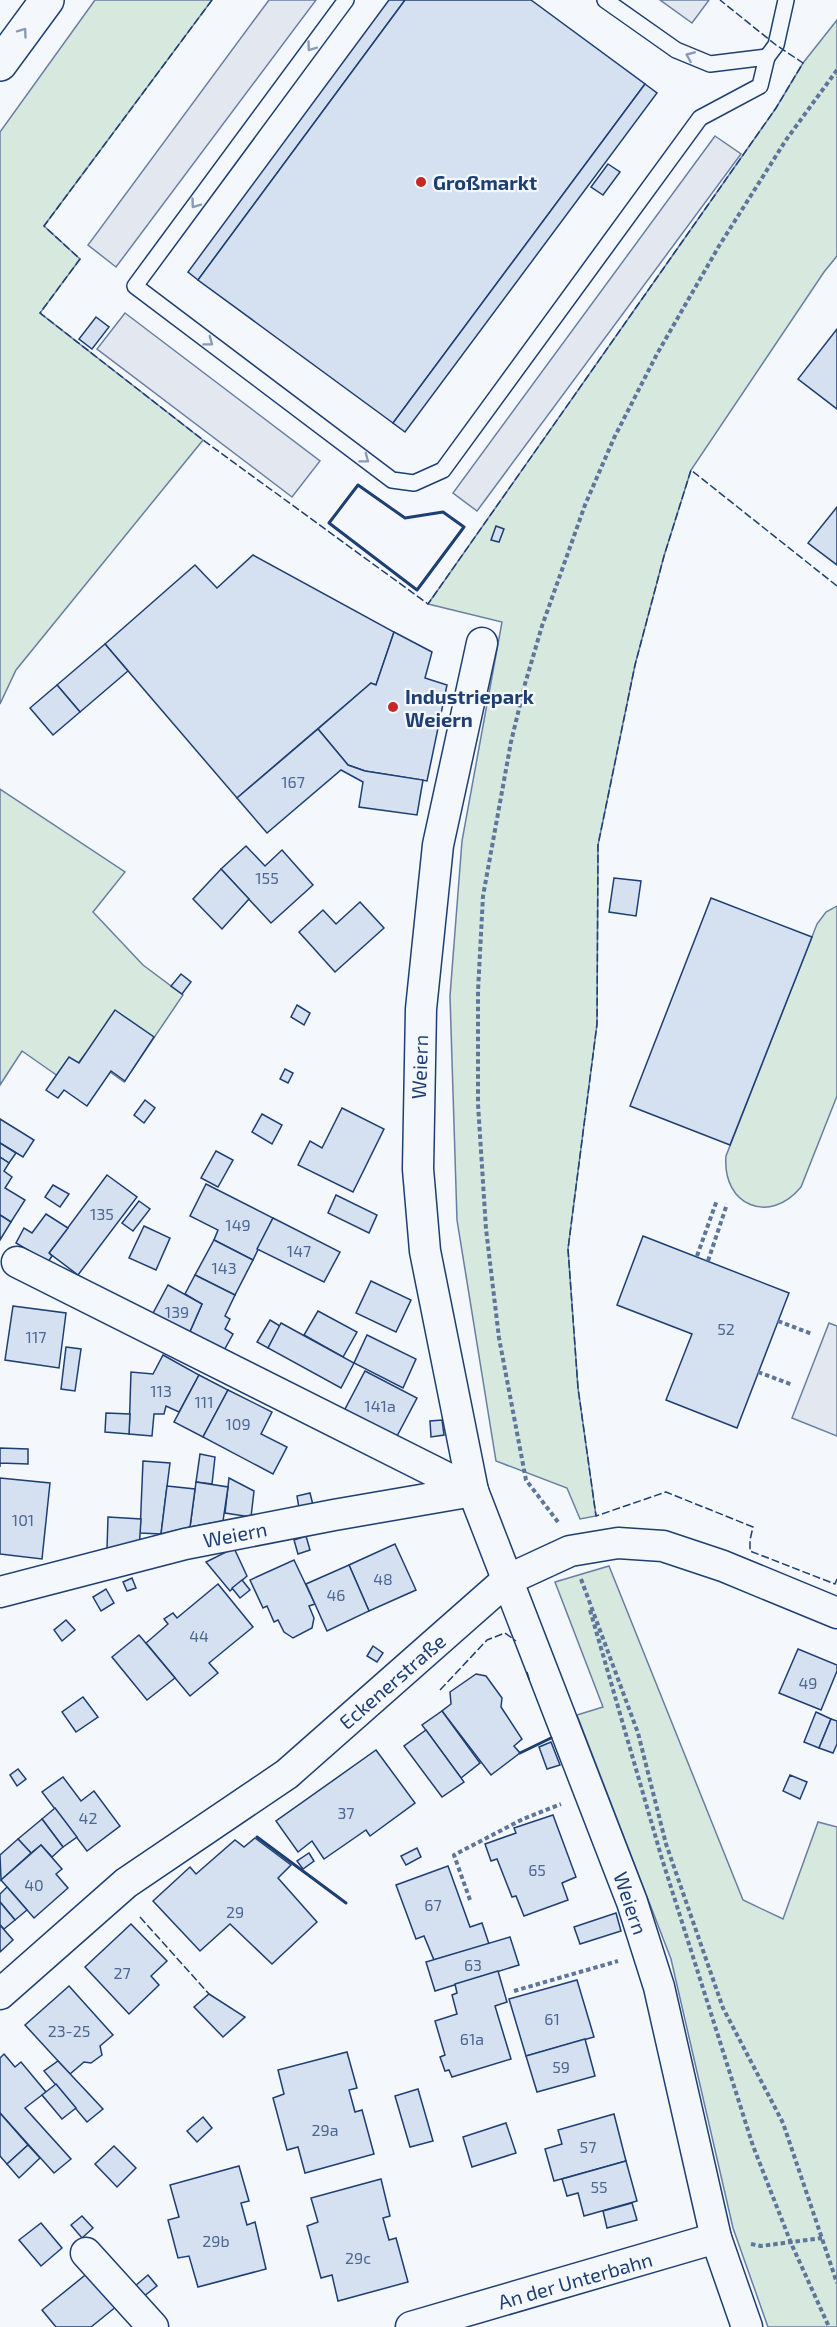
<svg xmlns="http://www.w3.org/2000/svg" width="837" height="2327" font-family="'Exo 2',sans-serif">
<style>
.green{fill:#d7e8df;stroke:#687fa3;stroke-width:1.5}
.parking{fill:#e3e8f0;stroke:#687fa3;stroke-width:1.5}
.building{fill:#d5e0f0;stroke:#1d3f73;stroke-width:1.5}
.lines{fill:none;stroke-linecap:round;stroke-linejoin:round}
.lane-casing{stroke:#1d3f73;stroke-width:18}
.street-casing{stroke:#1d3f73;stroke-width:33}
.highway-casing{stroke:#1d3f73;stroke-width:36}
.path{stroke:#5e769c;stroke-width:4;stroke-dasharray:4.5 3;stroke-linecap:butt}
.lane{stroke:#f4f7fb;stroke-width:15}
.street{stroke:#f4f7fb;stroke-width:30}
.highway{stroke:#f4f7fb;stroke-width:33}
.fence{stroke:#1d3f73;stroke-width:1.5;stroke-dasharray:8 3;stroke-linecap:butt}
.wall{stroke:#1d3f73;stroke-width:3}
.oneway{stroke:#889bb7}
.poi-dot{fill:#c62828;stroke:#f4f7fb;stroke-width:2}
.labels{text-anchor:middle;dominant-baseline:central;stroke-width:4.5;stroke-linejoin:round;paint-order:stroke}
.number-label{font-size:16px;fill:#4b6792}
.poi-label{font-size:20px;font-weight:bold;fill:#1d3f73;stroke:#f4f7fb;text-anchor:start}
.street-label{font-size:20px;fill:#1d3f73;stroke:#f4f7fb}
</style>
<rect width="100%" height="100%" fill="#f4f7fb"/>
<!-- green -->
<g class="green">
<path d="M95,0h117l-168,226 36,33 -40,54 163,127 -187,230 -16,34v-572z"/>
<path d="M837,20v236l-13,16 -133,198 -27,86 -29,109 -37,180 -1,179 -29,225 10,139 18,128 -16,3 -13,-31 -71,-27 -39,-241 -7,-224 12,-155 40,-219 -74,-18 348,-496 27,-45z"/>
<path d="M0,789l125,83 -32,40 50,53 40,30 -59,87 -39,-28 -20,27 -43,-30 -22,34z"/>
<path d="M837,906v190l-36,91c-31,38 -79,19 -75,-31l91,-232 9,-12z"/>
<path d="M609,1566l134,334 40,19 35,-97 19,5v500h-69l-35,-99 -62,-269 -94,-244 26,-8 -48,-125z"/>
</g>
<!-- parking -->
<g class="parking">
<path d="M269,0h47l-200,267 -28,-22z"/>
<path d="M660,0h49l-17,23z"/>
<path d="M715,136l26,18 -264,357 -24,-18z"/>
<path d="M125,313l195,148 -28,36 -195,-148z"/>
<path d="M829,1323l8,3v110l-45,-18z"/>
</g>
<!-- building -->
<g class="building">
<path d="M389,0h16l-207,280 -10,-8z"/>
<path d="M405,0h126l114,84 -252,339 -195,-143z"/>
<path d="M645,84l12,9 -252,339 -12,-9z"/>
<path d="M608,164l12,8 -17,23 -12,-8z"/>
<path d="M96,317l13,10 -17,22 -13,-10z"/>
<path d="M837,329v80l-39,-30z"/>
<path d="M837,507v58l-29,-22z"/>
<path d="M496,526l8,3 -5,13 -8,-2z"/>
<path d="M253,555l141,77 -18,53 -5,-2 -134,115 -132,-154 90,-79 22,23z"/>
<path d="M394,632l38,20 -7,26 22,7 -20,96 -62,-10 -17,-6 -30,-36 53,-46 5,2z"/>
<path d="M105,644l23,27 -48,41 -23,-27z"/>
<path d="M57,685l23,27 -27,23 -23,-27z"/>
<path d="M318,729l30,36 17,6 58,9 -6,35 -58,-8 4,-25 -22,-12 -74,63 -30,-35z"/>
<path d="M246,846l19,20 17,-16 31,35 -42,38 -50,-54z"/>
<path d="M221,869l28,30 -27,30 -29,-30z"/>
<path d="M614,878l27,3 -5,35 -27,-4z"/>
<path d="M711,898l101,39 -82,208 -100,-39z"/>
<path d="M360,902l24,26 -49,44 -36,-40 24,-22 13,14z"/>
<path d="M181,974l10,8 -9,12 -11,-8z"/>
<path d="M297,1005l13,8 -6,12 -13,-8z"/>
<path d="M115,1010l39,27 -29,44 -14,-10 -24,35 -23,-16 -6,8 -12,-8 23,-33 10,6z"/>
<path d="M285,1069l8,4 -5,10 -8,-4z"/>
<path d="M145,1100l10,8 -11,15 -10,-8z"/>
<path d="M342,1108l42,21 -31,63 -55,-27 12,-24 12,7z"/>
<path d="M262,1114l20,11 -10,19 -20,-12z"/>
<path d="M0,1119l34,21 -11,17 -23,-14z"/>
<path d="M0,1143l16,10 -7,10 -9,-6z"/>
<path d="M216,1151l17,9 -15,27 -17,-9z"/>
<path d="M0,1157l9,6 -5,8 8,6 -7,11 20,12 -14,22 -11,-7z"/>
<path d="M107,1175l30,22 -59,78 -29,-22z"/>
<path d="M206,1184l67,34 -20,42 -39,-20 4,-10 -28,-14z"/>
<path d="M53,1185l16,9 -9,13 -15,-10z"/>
<path d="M336,1195l41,20 -8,18 -41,-20z"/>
<path d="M139,1201l11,8 -17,22 -11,-8z"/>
<path d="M46,1214l22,14 -19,25 3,3 -4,6 -32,-19 8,-15 8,5z"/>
<path d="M0,1215l11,7 -11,18z"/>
<path d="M273,1218l67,34 -16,30 -67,-33z"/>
<path d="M144,1226l26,12 -14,32 -27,-12z"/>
<path d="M643,1236l146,57 -52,135 -71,-28 26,-66 -75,-29z"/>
<path d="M214,1240l39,20 -18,35 -40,-20z"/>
<path d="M195,1275l40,20 -10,21 5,3 -5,10 8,5 -11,20 -34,-18 14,-32 -17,-10z"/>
<path d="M371,1281l40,19 -15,32 -40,-19z"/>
<path d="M168,1285l34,19 -14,32 -37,-19z"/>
<path d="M13,1306l53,7 -7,55 -54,-8z"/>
<path d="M318,1311l39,21 -14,25 -39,-22z"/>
<path d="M270,1320l10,6 -12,22 -11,-6z"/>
<path d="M281,1323l73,40 -13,25 -73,-40z"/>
<path d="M367,1335l49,24 -13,29 -49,-25z"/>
<path d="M66,1347l15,2 -6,42 -14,-2z"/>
<path d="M163,1355l36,20 -20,37 -13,-6 -2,8h-10l-2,22 -23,-2 2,-62 22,2z"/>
<path d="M365,1371l52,27 -21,40 -52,-27z"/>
<path d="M199,1375l29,15 -25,47 -29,-15z"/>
<path d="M228,1390l44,22 -11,22 26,13 -14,27 -70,-37z"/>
<path d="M106,1413l24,1 -1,20 -24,-2z"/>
<path d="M442,1420l2,15 -13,2 -1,-16z"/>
<path d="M0,1448l28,1v15l-28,-1v4z"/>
<path d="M200,1454l15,3 -3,27 -16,-2z"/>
<path d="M143,1461l27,2 -9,71 -21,-1z"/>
<path d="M0,1478l50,5 -8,76 -42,-5z"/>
<path d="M229,1478l25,13 -3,26 -26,-4z"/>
<path d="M196,1482l32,5 -5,34 -33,6z"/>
<path d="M167,1486l28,3 -5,38 -29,7z"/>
<path d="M310,1493l3,12 -14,3 -2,-12z"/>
<path d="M108,1517l33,2 -2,31 -32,-1z"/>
<path d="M306,1536l4,14 -12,4 -4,-14z"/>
<path d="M395,1544l21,46 -47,21 -20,-46z"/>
<path d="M234,1548l13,28 -17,15 -24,-29z"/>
<path d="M294,1560l21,44 -6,2 5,12 -2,10 -19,10 -9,-6 -6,-12 -4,2 -7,-16 -4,2 -13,-28z"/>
<path d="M349,1565l20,46 -42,20 -21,-47z"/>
<path d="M132,1578l4,10 -9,3 -4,-9z"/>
<path d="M242,1580l8,10 -10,8 -8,-10z"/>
<path d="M218,1584l35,43 -44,36 9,10 -28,23 -44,-53 22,-19 -4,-5 9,-6 4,5z"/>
<path d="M106,1589l8,14 -13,8 -8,-14z"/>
<path d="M66,1620l9,10 -13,11 -8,-11z"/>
<path d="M139,1635l36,43 -28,22 -35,-43z"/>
<path d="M373,1646l10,7 -6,9 -10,-6z"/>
<path d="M798,1649l39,16v6l-16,39 -42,-17z"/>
<path d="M476,1674l10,2 16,22 -1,9 21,32 -8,7 6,7 -29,22 -49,-64 9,-7 -1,-12z"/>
<path d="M83,1697l15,20 -22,15 -14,-20z"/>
<path d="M442,1711l38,52 -19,15 -39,-53z"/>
<path d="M816,1712l15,7 -12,29 -15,-6z"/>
<path d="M831,1719l6,2v23l-4,9 -14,-5z"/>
<path d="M426,1730l38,52 -22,15 -38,-51z"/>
<path d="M551,1742l9,23 -13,4 -8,-22z"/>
<path d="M376,1750l39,53 -45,33 -4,-6 -42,29 -12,-18 -14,11 -22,-31z"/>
<path d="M18,1769l8,10 -9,7 -7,-11z"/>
<path d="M790,1775l17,7 -7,17 -17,-8z"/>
<path d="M63,1777l18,24 13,-10 26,35 -33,25 -45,-59z"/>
<path d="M55,1808l22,29 -14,10 -21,-28z"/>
<path d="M553,1815l23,62 -14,6 6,17 -44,16 -8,-20 -4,1 -15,-38 -6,2 -6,-17 31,-11 -2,-5z"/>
<path d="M42,1819l21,28 -11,10 -11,-12 -10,8 -13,-14z"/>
<path d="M255,1838l36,27 -13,13 39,44 -45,42 -42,-40 -30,27 -47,-50 37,-34 6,7 39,-34 9,7z"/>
<path d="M18,1839l13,14 -30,27 -1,-25z"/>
<path d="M41,1845l21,24 -6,5 12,14 -34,30 -33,-38z"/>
<path d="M417,1848l4,9 -15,8 -5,-9z"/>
<path d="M309,1853l5,8 -11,8 -6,-8z"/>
<path d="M448,1866l22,61 12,-4 7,21 -55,16 -10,-24 -8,3 -20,-54z"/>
<path d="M7,1887l20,23 -12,10 -15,-18v-8z"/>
<path d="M0,1902l15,18 -11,9 -4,-4z"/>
<path d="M616,1913l5,18 -41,13 -6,-17z"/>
<path d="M131,1924l36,37 -16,15 8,9 -30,29 -44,-47z"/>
<path d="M0,1925l13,15 -13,12z"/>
<path d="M510,1937l9,28 -84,26 -9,-29z"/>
<path d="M498,1971l9,31 -12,4 16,53 -59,18 -3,-7 -4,1 -5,-14 5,-2 -10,-34 22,-7 -5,-19 5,-2 -2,-9z"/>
<path d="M577,1980l17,57 -68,19 -17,-57z"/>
<path d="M69,1986l44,49 -13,11 2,9 -11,8 -7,-1 -14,12 -45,-49z"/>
<path d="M209,1994l36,23 -22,20 -29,-30z"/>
<path d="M585,2039l10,37 -58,16 -11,-36z"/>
<path d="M347,2052l10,36 -8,2 6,22 7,-2 12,44 -69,19 -7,-26 -11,3 -14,-52 11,-4 -6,-24z"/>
<path d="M4,2054l11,13 6,-5 25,30 -21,16 46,51 -17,14 -54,-60v-55z"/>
<path d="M58,2061l45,48 -16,13 -43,-51z"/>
<path d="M56,2084l20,24 -14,11 -20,-24z"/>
<path d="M418,2089l15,52 -23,6 -15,-51z"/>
<path d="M0,2113l28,32 -21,19 -7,-8z"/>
<path d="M614,2114l12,47 -72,20 -9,-32 17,-5 -4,-14z"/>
<path d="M203,2117l9,11 -15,14 -10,-11z"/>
<path d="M506,2123l10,30 -44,14 -9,-30z"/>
<path d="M28,2145l12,13 -21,20 -12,-14z"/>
<path d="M114,2146l22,22 -19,19 -22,-23z"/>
<path d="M626,2161l11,40 -53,15 -6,-23 -11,3 -5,-17z"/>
<path d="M239,2166l10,35 -8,2 6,22 8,-3 11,47 -68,18 -9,-31 -11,2 -10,-38 11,-3 -9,-32z"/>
<path d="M381,2179l9,37 -7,2 6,22 7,-2 12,44 -70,19 -6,-26 -11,3 -14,-52 11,-4 -7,-24z"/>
<path d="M632,2203l5,17 -30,8 -4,-17z"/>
<path d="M82,2216l11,12 -11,10 -11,-13z"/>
<path d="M41,2223l21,25 -21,18 -22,-26z"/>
<path d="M89,2272l28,34 -26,21h-35l-14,-17z"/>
<path d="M148,2275l9,11 -14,11 -8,-11z"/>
</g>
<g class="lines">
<defs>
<g id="lane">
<path d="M346,0l-211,286 257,194 22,3 29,-13 257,-352 60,-32 7,-29 -57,7 -34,-14 -71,-50"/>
<path d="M767,57l9,-12 10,-45"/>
</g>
<g id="street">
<path d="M482,643l-44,202 -17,164 -3,160 7,82 48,240 159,411 27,85 57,251 31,89"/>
<path d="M17,1262l456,229"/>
<path d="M0,1592l185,-48 149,-29 139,-24"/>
<path d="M0,1994l126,-111 161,-109 220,-194 63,-29 48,-8 45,3 60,20 114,47"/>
<path d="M86,2253l67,74"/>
<path d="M411,2327l305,-89"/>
</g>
<path id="highway" d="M0,64l47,-64"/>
</defs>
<!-- lane casing -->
<use href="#lane" class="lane-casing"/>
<!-- street casing -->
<use href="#street" class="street-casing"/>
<!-- highway casing -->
<use href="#highway" class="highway-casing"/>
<!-- path -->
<g class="path">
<path d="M697,1256l20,-56"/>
<path d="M708,1261l19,-57"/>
<path d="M778,1321l34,13"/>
<path d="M758,1372l35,13"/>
<path d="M558,1522l-32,-42 -27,-142 -13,-109 -8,-125v-113l5,-95 28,-154 14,-58 17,-58 43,-121 29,-67 43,-84 62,-108 67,-106 51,-70"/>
<path d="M581,1579l57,154 28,111 57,164 60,115 54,160"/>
<path d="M590,1610l72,249 91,287 38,97 38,84"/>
<path d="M470,1900l-16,-45 69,-36 38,-15"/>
<path d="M514,1991l104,-30"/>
<path d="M751,2244l10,2 61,-8"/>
</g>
<!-- lane -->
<use href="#lane" class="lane"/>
<!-- street -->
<use href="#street" class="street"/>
<!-- highway -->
<use href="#highway" class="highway"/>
<!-- fence -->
<g class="fence">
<path d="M212,0l-168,226 36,33 -40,54 163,127 225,164 348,-496 27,-45 -27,-18 -56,-45"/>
<path d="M837,586l-146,-116 -27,86 -29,109 -37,180 -1,179 -29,225 10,139 18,128 70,-24 87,35 -3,13v11l85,33 2,-5"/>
<path d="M527,1672l3,10"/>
<path d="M440,1690l47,-50 18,-7 11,8"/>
<path d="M140,1917l69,77"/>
</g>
<!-- wall -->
<g class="wall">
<path d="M358,485l47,33 38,-6 21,15 -47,63 -88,-67z"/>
<path d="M520,1753l31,-15"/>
<path d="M257,1837l89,66"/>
</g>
</g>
<!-- one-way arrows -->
<defs><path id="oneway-chevron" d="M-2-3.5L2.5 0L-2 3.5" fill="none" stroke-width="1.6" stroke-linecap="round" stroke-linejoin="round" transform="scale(1.5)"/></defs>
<g class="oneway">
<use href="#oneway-chevron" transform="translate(23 32) rotate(-54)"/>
<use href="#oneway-chevron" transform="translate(311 47) rotate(126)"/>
<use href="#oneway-chevron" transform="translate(690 56) rotate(-157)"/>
<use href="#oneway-chevron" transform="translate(195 204) rotate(126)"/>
<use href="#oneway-chevron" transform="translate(209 342) rotate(37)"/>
<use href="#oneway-chevron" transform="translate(365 459) rotate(37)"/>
</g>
<!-- markers -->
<g class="poi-dot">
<circle cx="421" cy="182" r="6"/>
<circle cx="393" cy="707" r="6"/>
</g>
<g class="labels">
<!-- number labels -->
<g class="number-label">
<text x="293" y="781">167</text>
<text x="267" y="877">155</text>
<text x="102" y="1213">135</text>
<text x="238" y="1224">149</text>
<text x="299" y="1250">147</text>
<text x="224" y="1267">143</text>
<text x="177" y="1311">139</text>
<text x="726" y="1328">52</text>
<text x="36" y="1336">117</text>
<text x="161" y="1390">113</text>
<text x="204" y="1401">111</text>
<text x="380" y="1405">141a</text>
<text x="238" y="1423">109</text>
<text x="23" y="1519">101</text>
<text x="383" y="1578">48</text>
<text x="336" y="1594">46</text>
<text x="199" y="1635">44</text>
<text x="808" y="1682">49</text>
<text x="346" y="1812">37</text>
<text x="88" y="1817">42</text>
<text x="537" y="1869">65</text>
<text x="34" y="1884">40</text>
<text x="433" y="1904">67</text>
<text x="235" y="1911">29</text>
<text x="473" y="1964">63</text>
<text x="122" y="1972">27</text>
<text x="552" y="2018">61</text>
<text x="69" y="2030">23-25</text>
<text x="472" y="2038">61a</text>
<text x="561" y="2066">59</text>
<text x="325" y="2129">29a</text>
<text x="588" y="2146">57</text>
<text x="599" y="2186">55</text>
<text x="216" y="2240">29b</text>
<text x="358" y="2257">29c</text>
</g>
<!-- poi labels -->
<g class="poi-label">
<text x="433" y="182">Großmarkt</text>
<text x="405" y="696">Industriepark<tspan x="405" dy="23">Weiern</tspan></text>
</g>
<!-- street labels -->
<g class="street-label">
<text transform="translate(419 1067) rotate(-88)">Weiern</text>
<text transform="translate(235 1534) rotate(-11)">Weiern</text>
<text transform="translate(392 1681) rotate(-41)">Eckenerstraße</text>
<text transform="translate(631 1903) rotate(71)">Weiern</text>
<text transform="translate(575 2280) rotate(-16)">An der Unterbahn</text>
</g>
</g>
</svg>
